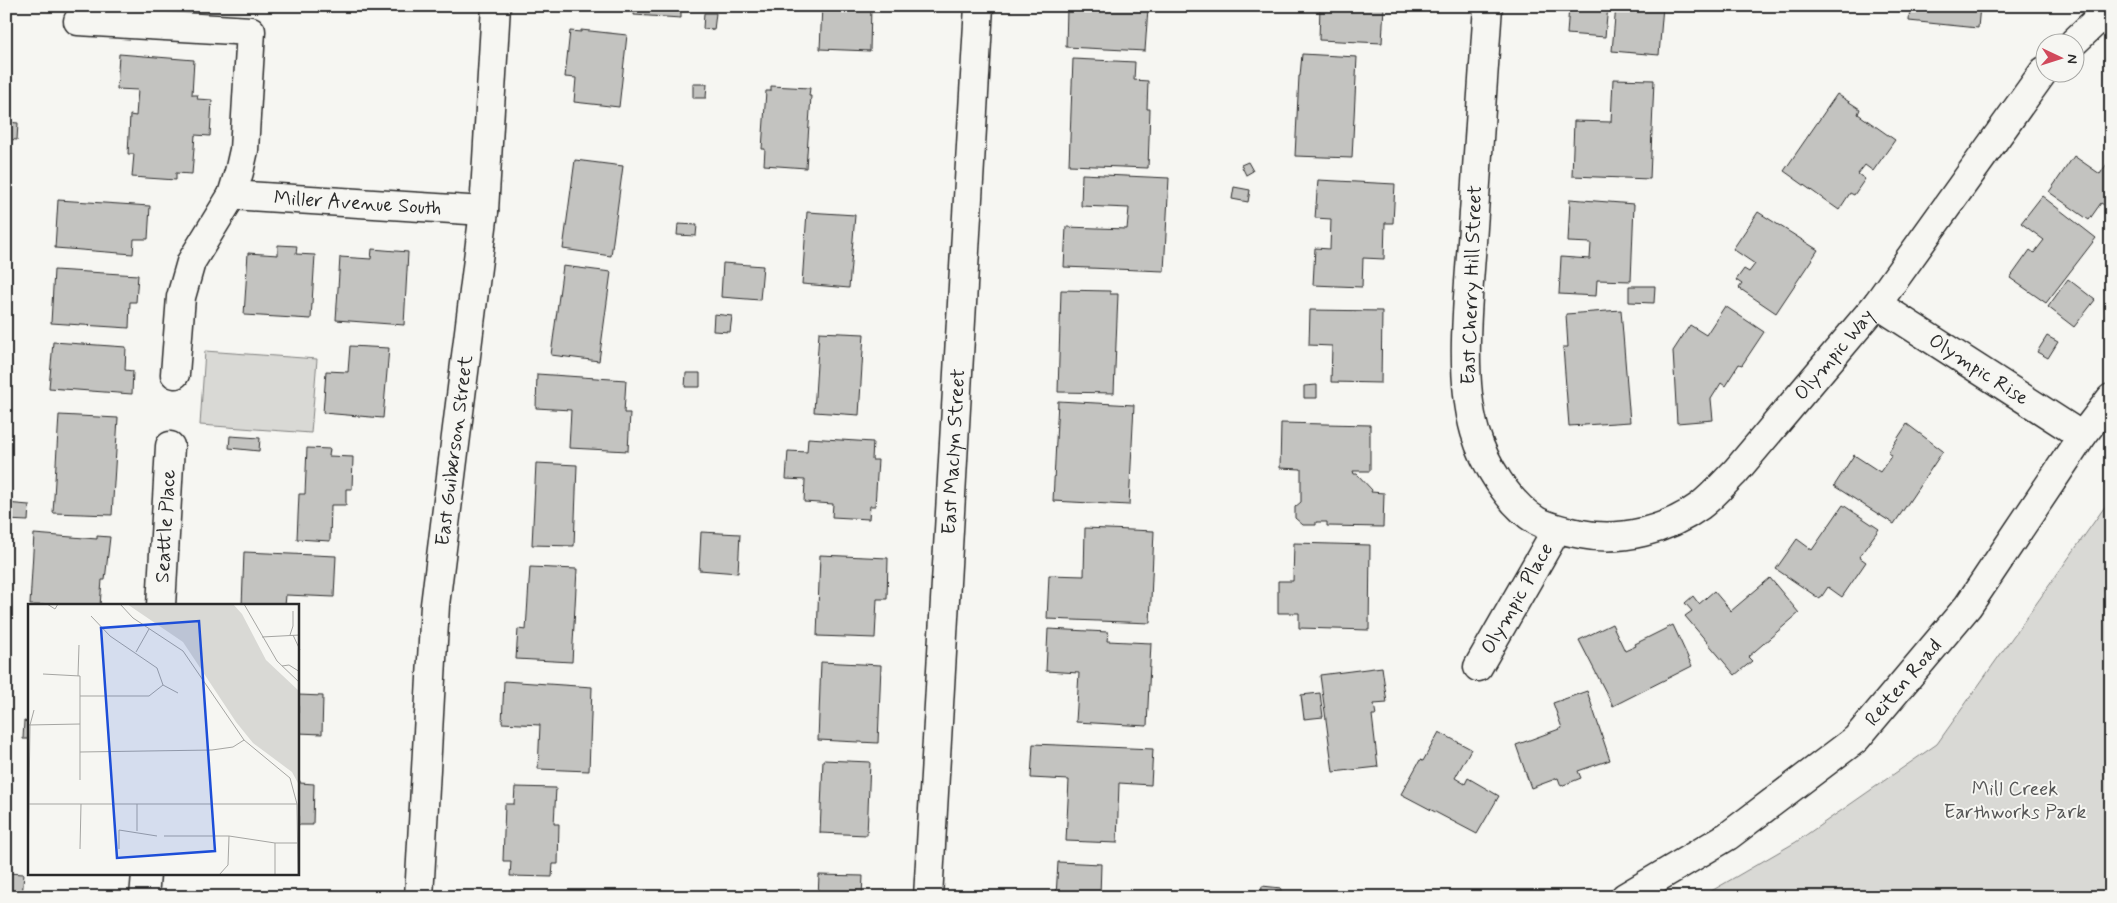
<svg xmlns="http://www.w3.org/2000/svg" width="2117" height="903" font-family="Mynerve,sans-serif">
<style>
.green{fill:#d9d9d5;stroke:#828280}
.building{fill:#c3c3c0;stroke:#2b2b2b}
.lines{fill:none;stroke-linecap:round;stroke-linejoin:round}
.minor-casing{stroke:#2b2b2b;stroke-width:31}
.minor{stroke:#f6f6f2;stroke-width:28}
.labels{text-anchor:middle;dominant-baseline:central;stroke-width:4;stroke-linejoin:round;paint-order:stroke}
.street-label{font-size:20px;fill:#2b2b2b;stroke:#f6f6f2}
.park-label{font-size:20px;fill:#565656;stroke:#f6f6f2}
.inset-road{fill:none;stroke:#a5a5a2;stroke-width:1}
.view{fill:#1d4ed8;fill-opacity:0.15;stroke:#1d4ed8;stroke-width:2.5}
.inset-edge{fill:none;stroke:#2b2b2b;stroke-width:2.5}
</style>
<rect width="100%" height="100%" fill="#f6f6f2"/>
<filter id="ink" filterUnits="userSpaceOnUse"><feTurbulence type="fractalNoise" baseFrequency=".02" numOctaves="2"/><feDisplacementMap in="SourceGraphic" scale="10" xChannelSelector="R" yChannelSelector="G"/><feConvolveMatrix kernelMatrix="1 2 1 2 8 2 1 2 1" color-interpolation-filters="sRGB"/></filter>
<g filter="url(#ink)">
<!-- green -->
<g class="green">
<path d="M205,351l112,8 -6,74 -111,-8z"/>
<path d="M2111,498v399h-410l95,-55 141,-98z"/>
</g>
<!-- building -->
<g class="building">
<path d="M635,6h46v12l-47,-3z"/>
<path d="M822,6h49l-1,45 -50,-2z"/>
<path d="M1075,6h70l3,2 -3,43 -79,-4 1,-39h8z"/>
<path d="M1320,6h64l-2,37 -63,-3z"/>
<path d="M1569,6h39l-3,31 -38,-3z"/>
<path d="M1616,6h47l-4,49 -47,-4z"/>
<path d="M1910,6h70l-2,22 -69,-7z"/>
<path d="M704,13h12l-2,17 -11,-1z"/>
<path d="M581,30l46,5 -8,72 -45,-5 2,-24 -11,-1 5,-46 11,1z"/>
<path d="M119,54l75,6 -2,35h6l-1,4 15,1 -2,36 -15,-1 -3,39 -16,-1v7l-44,-3 2,-23h-6l2,-39 6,1 2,-26 -21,-1z"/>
<path d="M1302,54l55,3 -5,101 -57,-2 4,-80h1z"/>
<path d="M1073,59l62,3 -1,18 14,1 -1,28h3l-2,59 -79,-3z"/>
<path d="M1613,79l41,1 -4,99 -78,-3 2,-55 37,1z"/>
<path d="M693,84h14l-1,14h-13z"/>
<path d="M771,86l39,2 -1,8h2l-5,72 -42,-3 1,-16h-3l4,-58h5z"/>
<path d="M1837,94l23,15 -2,5 37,26 -22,31 -8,-6 -7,9 7,5 -11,16 -4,-2 -11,17 -55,-39z"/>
<path d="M6,122l12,1 -1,17 -11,-1z"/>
<path d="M2074,156l26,18 11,-16v51l-10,-6 -12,17 -40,-28z"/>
<path d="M575,160l48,6 -12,90 -48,-7z"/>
<path d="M1248,162l5,9 -7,4 -5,-10z"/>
<path d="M1082,174l87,4 -5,93 -100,-4 2,-40 61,2 2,-21 -48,-2z"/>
<path d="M1318,180l77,4 -2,39h-8l-1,36 -21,-1 -1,29 -49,-2 2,-37 15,1 1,-30 -16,-1z"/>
<path d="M1234,187l16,3 -2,12 -16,-3z"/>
<path d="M2042,196l54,42 -50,65 -36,-25 20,-28 4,3 10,-13 -23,-17z"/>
<path d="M1570,199l64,5 -3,77 -34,-1 -1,16 -37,-2 2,-37 29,2 1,-16 -23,-1z"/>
<path d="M58,200l92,6 -2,33h-14l-1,15 -78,-6z"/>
<path d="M807,212l48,3 -6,73 -47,-4z"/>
<path d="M1758,212l60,38 -42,63 -37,-25 3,-4 -6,-4 8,-11 5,3 6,-8 -22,-15z"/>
<path d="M678,224l19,1 -1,11 -19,-1z"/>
<path d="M278,245l19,1 -1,8 19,1 -4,64 -67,-4 4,-62 30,2z"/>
<path d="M372,249l36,3 -4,73 -68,-5 4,-63 31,2z"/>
<path d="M723,263l40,3 -3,34 -39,-3z"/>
<path d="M563,266l48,6 -12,89 -48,-6z"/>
<path d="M54,270l84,5 -2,27h-6l-1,26 -78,-5z"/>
<path d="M2068,279l27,21 -21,27 -26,-20z"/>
<path d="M1629,286h26l-1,17 -25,-1z"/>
<path d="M1061,290l49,1v3h8l-4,99 -56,-1z"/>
<path d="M1725,306l39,26 -22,33 -3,-1 -14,22 -4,-3 -10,16 2,21 -36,3 -4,-72 17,-26 16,10z"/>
<path d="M1310,310l72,1 -1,72 -50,-1 1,-36 -23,-1z"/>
<path d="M1621,310l9,112 -61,4 -6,-79h5l-2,-33z"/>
<path d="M714,314l18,2 -2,16 -17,-1z"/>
<path d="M819,332l45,2 -5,81 -45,-3z"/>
<path d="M2047,336l11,6 -10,16 -11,-6z"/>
<path d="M53,342l73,5 -1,23 8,1 -1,23 -83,-6z"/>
<path d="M350,346l39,2 -6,70 -60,-5 3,-42 22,1z"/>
<path d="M686,373h14v14h-15z"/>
<path d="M537,374l89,6 -2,33h6l-2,38 -59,-3 2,-38 -35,-2z"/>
<path d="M1317,385v13h-13v-12z"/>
<path d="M1058,401l76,4 -5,100 -76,-4z"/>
<path d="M59,415l59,3 -6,97 -59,-2z"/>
<path d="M1281,423l89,2v46h-17l1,3h3l15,16 -1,2 13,1 -1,34 -56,-1v-4h-11v3h-13l-8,-7v-11l6,-5v-33l-21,-1z"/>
<path d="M1907,424l36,27 -49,73 -60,-38 20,-31 26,17 12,-17 -4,-2z"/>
<path d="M230,436l30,2 -1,13 -30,-3z"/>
<path d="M808,438l65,4 -1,18h6l-3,46h-5l-1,13 -37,-2 1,-13 -29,-2 1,-22 -19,-1 2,-28 19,1z"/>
<path d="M307,448l23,1 -1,7 24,1 -1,32h-6v16h-15l-1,36 -33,-2 2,-45h6z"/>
<path d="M536,463l41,2 -3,81 -42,-1z"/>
<path d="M6,503l23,2 -1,16 -22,-1z"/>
<path d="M1843,505l36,24 -20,28 7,5 -24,35 -14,-10 -8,12 -44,-30 21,-30 15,11z"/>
<path d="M1085,528l69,3 -4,92 -103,-4 2,-44 35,1z"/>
<path d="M701,532l39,2 -2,39 -39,-3z"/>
<path d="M34,534l63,5v-3l13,1 -5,43h-3l-2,26 -70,-1z"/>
<path d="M1294,543l76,2 -1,85 -70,-2v-15h-21v-32h15z"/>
<path d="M244,552l92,4 -2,41 -48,-2 -1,11h-43z"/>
<path d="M820,555l68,3 -1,41h-10l-2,39 -58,-2z"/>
<path d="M530,567l47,2 -5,93 -56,-3 2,-30 8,1z"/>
<path d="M1770,578l29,35 -51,44 4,4 -17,14 -50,-59 7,-5 -7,-8 8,-7 6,8 15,-13 17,20z"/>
<path d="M1612,624l13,27 11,-5 -1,-2 38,-19 19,41 -79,40 -34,-66z"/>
<path d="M1048,629l60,3 -1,9 44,2 -4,83 -71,-4 3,-49 -33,-2z"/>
<path d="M821,662l60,3 -3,78 -60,-3z"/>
<path d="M1382,667l5,36 -13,1 2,11h-4l6,52 -45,5 -13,-97z"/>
<path d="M504,681l88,6 -3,84 -51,-2 2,-44 -38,-2z"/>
<path d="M1587,691l23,69 -32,11 3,7 -20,8 -3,-8 -27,10 -15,-43 46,-17 -9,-25z"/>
<path d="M1320,693l3,24 -19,2 -3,-24z"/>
<path d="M298,695l25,1 -1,38 -24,-1z"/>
<path d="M24,721l5,1v17h-6z"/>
<path d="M1439,732l32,17 -16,29 10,6 3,-6 31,18 -22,38 -76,-40 19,-34 3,1z"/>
<path d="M1033,744l120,5 -2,36 -32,-2 -2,60 -51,-2 3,-61 -38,-2z"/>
<path d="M823,760l47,2 -3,73 -47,-2z"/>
<path d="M298,781h2v2l14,1 -1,41h-15z"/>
<path d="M515,787l41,1 -2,36h5l-1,40h-5l-1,13 -42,-1 1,-15h-8l2,-57h9z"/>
<path d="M1058,862l43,2 -1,33h-44z"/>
<path d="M6,873l18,1 -2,23h-16z"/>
<path d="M819,875l44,1 -1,21h-44z"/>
<path d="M1262,886l19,2v9h-20z"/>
<path d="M502,894l51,3h-51z"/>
</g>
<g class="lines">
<defs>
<g id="minor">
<path id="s1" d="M1488,6c-5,79 -11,157 -16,236 -4,58 -13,134 3,190 9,31 34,72 62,89 14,7 29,10 44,13 40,8 86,-4 119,-28 13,-10 24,-23 36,-35l141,-167 167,-233"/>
<path d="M78,21l173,10 -7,119 -5,22 -7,23 -41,67 -10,35 -6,77"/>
<path d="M2074,42l37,-35"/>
<path id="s2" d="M232,195l252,16"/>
<path id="s3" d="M1877,304l205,132"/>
<path id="s4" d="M161,606l9,-160"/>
<path id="s5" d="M1478,667l79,-138"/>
<path d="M144,897l2,-23"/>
<path id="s6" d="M419,897l16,-292 49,-394 12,-205"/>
<path id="s7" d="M928,897l51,-891"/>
<path id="s8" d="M1625,897l103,-61 128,-97 112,-133 114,-170 29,-38"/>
</g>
</defs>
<!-- minor casing -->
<use href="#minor" class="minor-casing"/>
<!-- minor -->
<use href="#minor" class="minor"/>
</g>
</g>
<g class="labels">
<!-- street labels -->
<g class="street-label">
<text stroke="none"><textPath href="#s2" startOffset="126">Miller Avenue South</textPath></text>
<text transform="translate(1472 285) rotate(-88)">East Cherry Hill Street</text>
<text stroke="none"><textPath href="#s1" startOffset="912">Olympic Way</textPath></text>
<text stroke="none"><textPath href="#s3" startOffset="121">Olympic Rise</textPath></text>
<text stroke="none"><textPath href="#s6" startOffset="448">East Guiberson Street</textPath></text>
<text stroke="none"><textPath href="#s7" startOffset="446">East Maclyn Street</textPath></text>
<text stroke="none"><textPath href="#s4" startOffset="80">Seattle Place</textPath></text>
<text stroke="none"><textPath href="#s5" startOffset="79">Olympic Place</textPath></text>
<text stroke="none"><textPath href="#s8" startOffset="354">Reiten Road</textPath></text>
</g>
<!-- park labels -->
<g class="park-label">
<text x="2015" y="789">Mill Creek<tspan x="2015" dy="23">Earthworks Park</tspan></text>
</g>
</g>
<!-- overview -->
<g transform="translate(28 604)">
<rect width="271" height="271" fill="#f6f6f2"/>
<path d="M99,0h106l9,10 24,46 33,31v94l-7,-13 -39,-29 -17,-21 -53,-80z" fill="#d9d9d5"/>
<path class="inset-road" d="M19,0l8,5 3,-5M92,0l13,14 50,33 61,89 46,38 7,26 1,71M216,0l33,57 23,22M63,12l19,20 47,32 6,17M262,31l3,-9v-15M265,31l7,15M234,33l38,-2M108,48l13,-23M254,62l7,-1 11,7M15,70l37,2v104M50,72l1,-31M135,81l15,8M52,92h69l14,-11M0,121l52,-1M52,148l132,-2 21,-3 11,-7M0,200h269M109,200v27M136,232h65M247,239v32M52,245l1,-45M91,245v-19l38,6M0,271l2,-150 4,-15M191,271l9,-10 1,-29 46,7h23"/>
<path class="view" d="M171,17l16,230 -98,7 -16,-230z"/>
<rect width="271" height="271" class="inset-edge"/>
</g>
<!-- margin -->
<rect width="2117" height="903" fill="none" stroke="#f6f6f2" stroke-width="25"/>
<rect x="12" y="12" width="2092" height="878" fill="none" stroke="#2b2b2b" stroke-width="2" filter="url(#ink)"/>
<!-- north arrow -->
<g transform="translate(2060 58) rotate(94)"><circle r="24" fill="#f6f6f2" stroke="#a5a5a2"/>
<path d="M0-4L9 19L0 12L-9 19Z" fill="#d1495b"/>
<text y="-8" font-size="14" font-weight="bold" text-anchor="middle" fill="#2b2b2b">N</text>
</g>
</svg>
